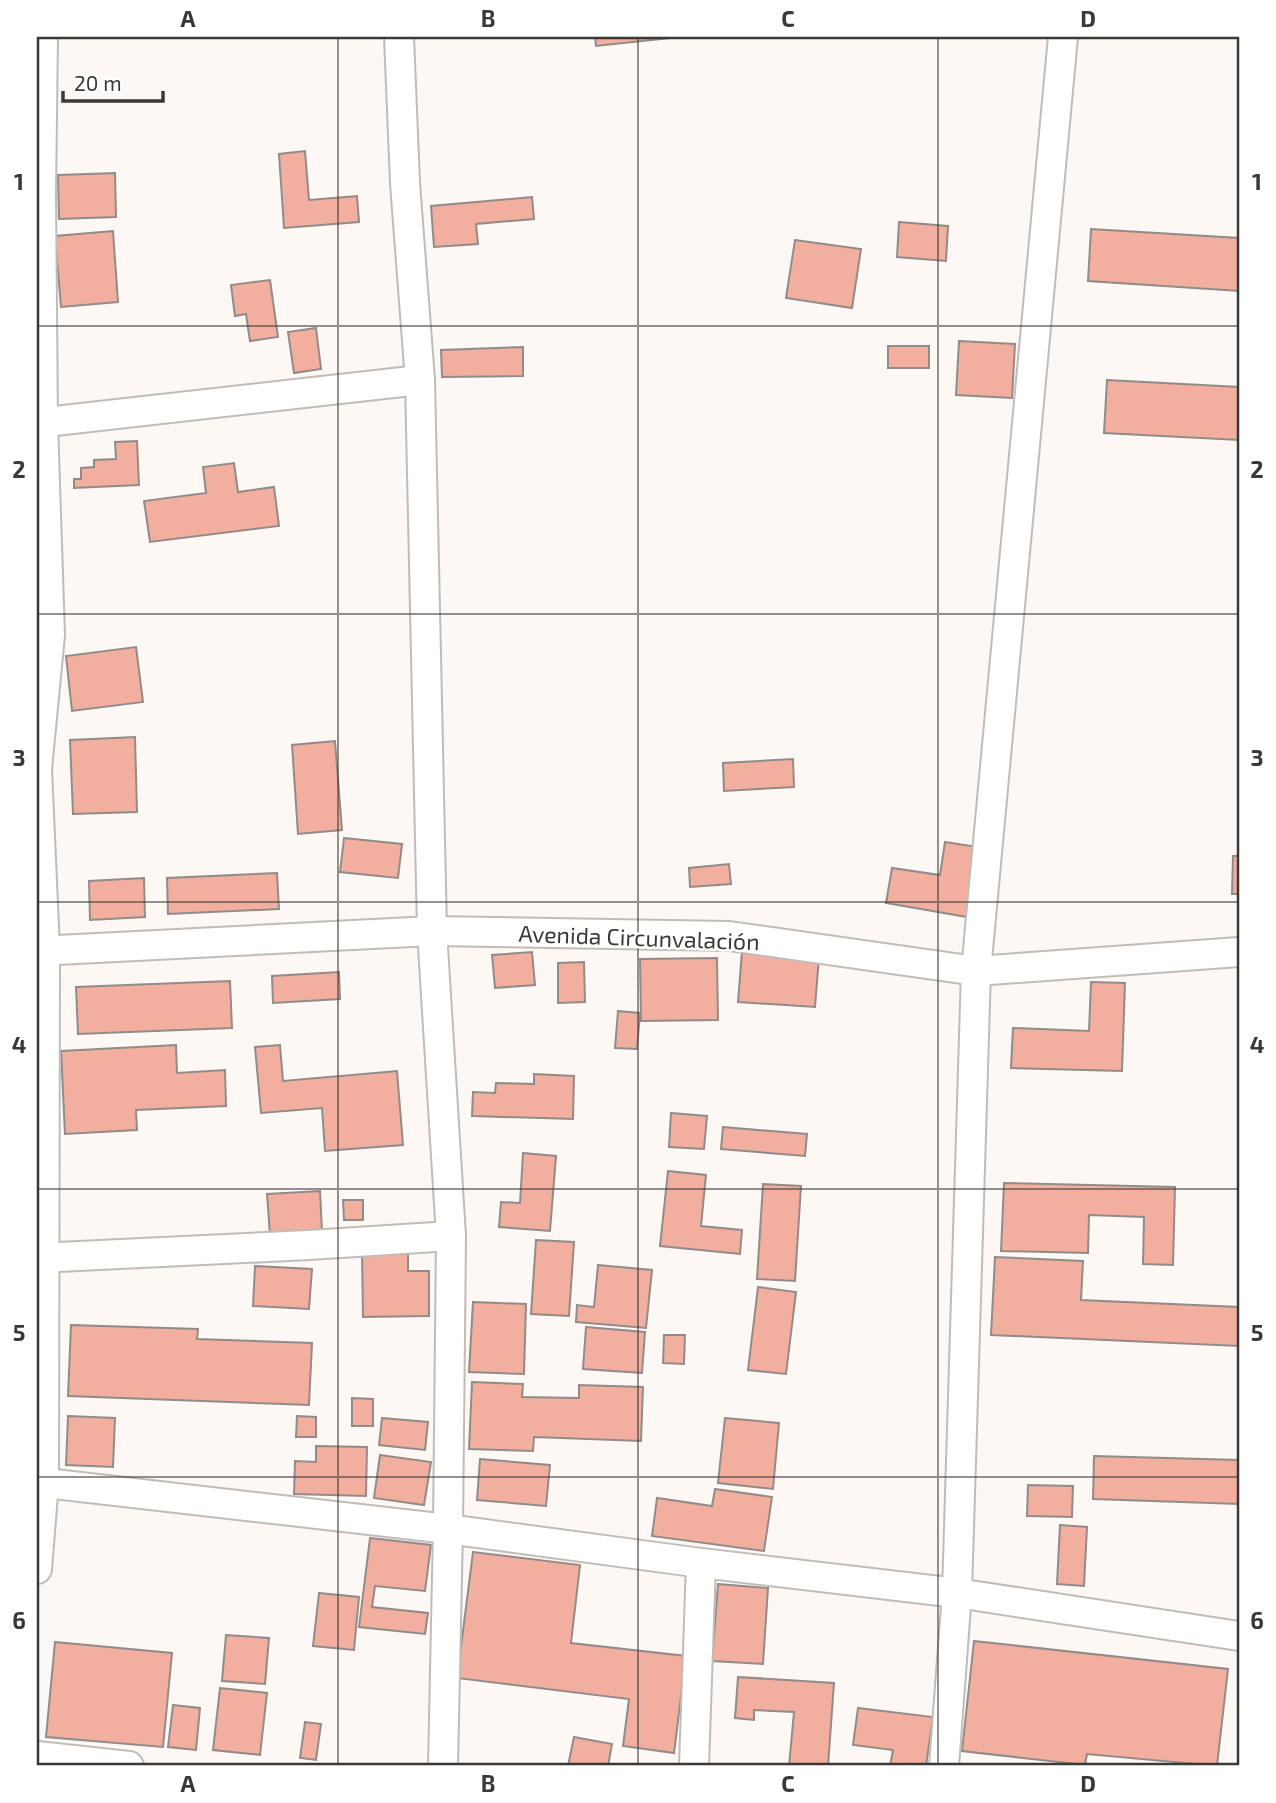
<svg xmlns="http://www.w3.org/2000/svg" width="1276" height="1803" font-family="'Exo 2',sans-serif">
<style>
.building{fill:#f2ae9e;stroke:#918c8a;stroke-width:2}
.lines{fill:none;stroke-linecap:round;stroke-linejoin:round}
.minor-casing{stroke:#c1bcb8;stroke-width:32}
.minor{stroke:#fff;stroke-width:28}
.grid{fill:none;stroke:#3b3938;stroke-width:2;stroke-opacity:0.55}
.labels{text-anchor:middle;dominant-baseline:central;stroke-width:5;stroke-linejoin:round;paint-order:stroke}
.street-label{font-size:23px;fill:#3b3938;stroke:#fff}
.neatline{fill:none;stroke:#3b3938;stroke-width:2.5}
.grid-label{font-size:23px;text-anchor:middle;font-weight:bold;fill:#3b3938}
</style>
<rect width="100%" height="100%" fill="#fdf8f4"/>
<!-- building -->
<g class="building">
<path d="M595,37h85l-84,9z"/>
<path d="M305,151l4,49 48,-4 2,26 -75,6 -5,-74z"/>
<path d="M115,173l1,44 -57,2 -1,-44z"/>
<path d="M532,197l2,22 -58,5 2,20 -44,3 -3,-41z"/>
<path d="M899,222l49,4 -2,35 -49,-4z"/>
<path d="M1091,229l148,9v53l-151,-10z"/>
<path d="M113,231l5,71 -57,5 -6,-71z"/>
<path d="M795,240l66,9 -9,59 -66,-10z"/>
<path d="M270,280l8,57 -28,4 -4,-27 -11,2 -4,-31z"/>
<path d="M316,328l5,41 -27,4 -6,-41z"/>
<path d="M959,341l56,3 -3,54 -56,-3z"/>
<rect x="888" y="346" width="41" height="22"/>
<path d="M523,347v29l-81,1 -1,-27z"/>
<path d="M1107,380l132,7v53l-135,-7z"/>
<path d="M137,441l2,44 -65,3v-9h7v-11l13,-1v-7l22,-1 -1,-17z"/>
<path d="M234,463l4,29 36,-5 5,39 -129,16 -6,-41 62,-8 -3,-26z"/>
<path d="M136,647l7,55 -71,9 -6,-55z"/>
<path d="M135,737l2,75 -64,2 -3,-74z"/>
<path d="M335,741l7,89 -44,4 -6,-89z"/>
<path d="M793,759l1,28 -70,4 -1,-28z"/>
<path d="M344,838l58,6 -4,34 -58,-6z"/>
<path d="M945,842l33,5 -11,70 -81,-14 6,-35 48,7z"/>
<path d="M1233,856h6v38h-7z"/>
<path d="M729,864l2,20 -41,3 -1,-19z"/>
<path d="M277,873l2,36 -111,5 -1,-36z"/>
<path d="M144,878l1,39 -55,3 -1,-39z"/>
<path d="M742,951l77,6 -4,50 -77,-5z"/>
<path d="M532,952l3,33 -40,3 -3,-33z"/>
<path d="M717,958l1,62 -77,1 -1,-62z"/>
<path d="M584,962l1,40 -27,1v-40z"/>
<path d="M339,972l1,27 -67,4 -1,-27z"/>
<path d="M230,981l2,47 -154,6 -2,-47z"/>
<path d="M1091,982l34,1 -3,88 -111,-3 2,-40 76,3z"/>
<path d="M618,1011l22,2 -3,36 -22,-1z"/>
<path d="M176,1045l1,28 48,-3 1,36 -90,4 1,20 -72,4 -4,-83z"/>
<path d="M280,1045l3,36 114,-10 6,74 -78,6 -3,-43 -61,5 -6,-66z"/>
<path d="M534,1074l40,2 -1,43 -101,-3 1,-24 22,1 1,-10 38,1z"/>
<path d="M671,1113l36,3 -3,33 -35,-2z"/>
<path d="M723,1127l84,7 -2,22 -84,-7z"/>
<path d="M523,1153l33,3 -6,75 -51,-4 2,-25 19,1z"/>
<path d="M668,1171l38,4 -5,51 41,4 -2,24 -80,-8z"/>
<path d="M1004,1183l171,4 -2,78 -30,-1 1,-47 -55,-2 -1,38 -87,-2z"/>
<path d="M763,1184l38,2 -6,95 -38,-2z"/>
<path d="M320,1191l2,40 -52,4 -3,-41z"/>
<path d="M343,1200h20v20h-19z"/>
<path d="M536,1240l38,2 -5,74 -38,-2z"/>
<path d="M362,1254h46v17h21v45l-66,1z"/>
<path d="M995,1257l88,4 -2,39 158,7v39l-248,-11z"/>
<path d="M598,1265l54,5 -6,58 -70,-6 1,-17 17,2z"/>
<path d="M255,1266l57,3 -3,40 -56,-3z"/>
<path d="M758,1287l38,5 -10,82 -38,-4z"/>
<path d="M473,1302l53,2 -2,70 -55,-2z"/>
<path d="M71,1325l127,4 -1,10 115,4 -3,62 -241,-9z"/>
<path d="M586,1327l59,5 -3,41 -59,-4z"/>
<path d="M664,1335h21l-1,29 -21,-1z"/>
<path d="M472,1382l51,2 -1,13 57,1v-13l64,2 -2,54 -107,-4 -1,14 -64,-2z"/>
<path d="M352,1398l21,1v27h-21z"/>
<path d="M68,1416l47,2 -2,49 -47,-2z"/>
<path d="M297,1416l19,1v20h-20z"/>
<path d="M382,1418l46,4 -3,28 -46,-5z"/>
<path d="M725,1418l54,5 -6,66 -55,-6z"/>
<path d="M316,1446l51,1 -1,49 -72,-2 1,-33 21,1z"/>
<path d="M380,1455l51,7 -7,43 -50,-7z"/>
<path d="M1094,1456l145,4v44l-146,-5z"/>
<path d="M480,1459l70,6 -4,41 -69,-6z"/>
<path d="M1028,1485l45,1 -1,31 -45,-1z"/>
<path d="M715,1489l57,8 -8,54 -112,-15 5,-38 55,8z"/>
<path d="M1060,1525l27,2 -3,59 -27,-2z"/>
<path d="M370,1538l61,7 -6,46 -50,-5 -3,21 56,6 -3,21 -66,-7z"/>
<path d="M473,1552l107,13 -9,78 115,13 -12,97 -51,-7 6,-47 -172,-21z"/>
<path d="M718,1584l50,4 -5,76 -51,-3z"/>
<path d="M319,1593l40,4 -5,53 -41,-4z"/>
<path d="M226,1635l43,3 -4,46 -43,-3z"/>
<path d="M974,1641l254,28 -11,97 -130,-12 -2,11 -123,-14z"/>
<path d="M55,1642l117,11 -9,94 -117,-10z"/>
<path d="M738,1677l96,6 -6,83h-39l5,-54 -40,-2v10l-19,-2z"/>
<path d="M220,1688l47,5 -7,62 -47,-5z"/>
<path d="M173,1705l27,3 -4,42 -28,-3z"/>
<path d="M858,1708l75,9 -7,49h-36l3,-16 -40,-5z"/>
<path d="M305,1722l16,2 -5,36 -16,-2z"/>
<path d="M574,1737l38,7 -4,22h-40z"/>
</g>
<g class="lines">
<defs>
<g id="minor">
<path d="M399,37l6,146 15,197 12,551 19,305 -3,293 -5,237"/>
<path d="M37,423l383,-43"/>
<path d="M37,951l395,-20 297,5 247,35 263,-19"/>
<path d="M37,1258l272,-13 142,-9"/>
<path d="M37,1482l411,47 253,34 256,30 282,43"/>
<path d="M37,1569l7,-87 1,-532 -8,-181 13,-134 -7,-212 -2,-229 2,-157"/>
<path d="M37,1756l92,10"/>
<path d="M694,1766l7,-203"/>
<path d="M944,1766l13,-173 19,-622 87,-934"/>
</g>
</defs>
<!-- minor casing -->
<use href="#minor" class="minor-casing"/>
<!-- minor -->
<use href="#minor" class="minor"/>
</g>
<!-- grid -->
<path class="grid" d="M338,37v1729M638,37v1729M938,37v1729M37,326h1202M37,614h1202M37,902h1202M37,1189h1202M37,1477h1202"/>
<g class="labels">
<!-- street labels -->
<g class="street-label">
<text transform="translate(639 937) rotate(2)">Avenida Circunvalación</text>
</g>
</g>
<!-- border -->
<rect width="1276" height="1803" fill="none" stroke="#ffffff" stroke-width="77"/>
<!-- scale -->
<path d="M63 91v10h100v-10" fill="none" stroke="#3b3938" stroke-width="3.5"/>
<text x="74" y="91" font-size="21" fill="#3b3938" stroke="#ffffff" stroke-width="5" paint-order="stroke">20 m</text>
<rect x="38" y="38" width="1200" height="1726" class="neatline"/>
<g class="grid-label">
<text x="188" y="27">A</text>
<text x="488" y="27">B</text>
<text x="788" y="27">C</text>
<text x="1088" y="27">D</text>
<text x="19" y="190">1</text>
<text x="1257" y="190">1</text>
<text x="19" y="478">2</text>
<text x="1257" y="478">2</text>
<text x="19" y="766">3</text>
<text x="1257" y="766">3</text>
<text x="19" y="1053">4</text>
<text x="1257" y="1053">4</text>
<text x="19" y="1341">5</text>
<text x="1257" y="1341">5</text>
<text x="19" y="1629">6</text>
<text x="1257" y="1629">6</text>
<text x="188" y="1792">A</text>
<text x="488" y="1792">B</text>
<text x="788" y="1792">C</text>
<text x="1088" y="1792">D</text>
</g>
</svg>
